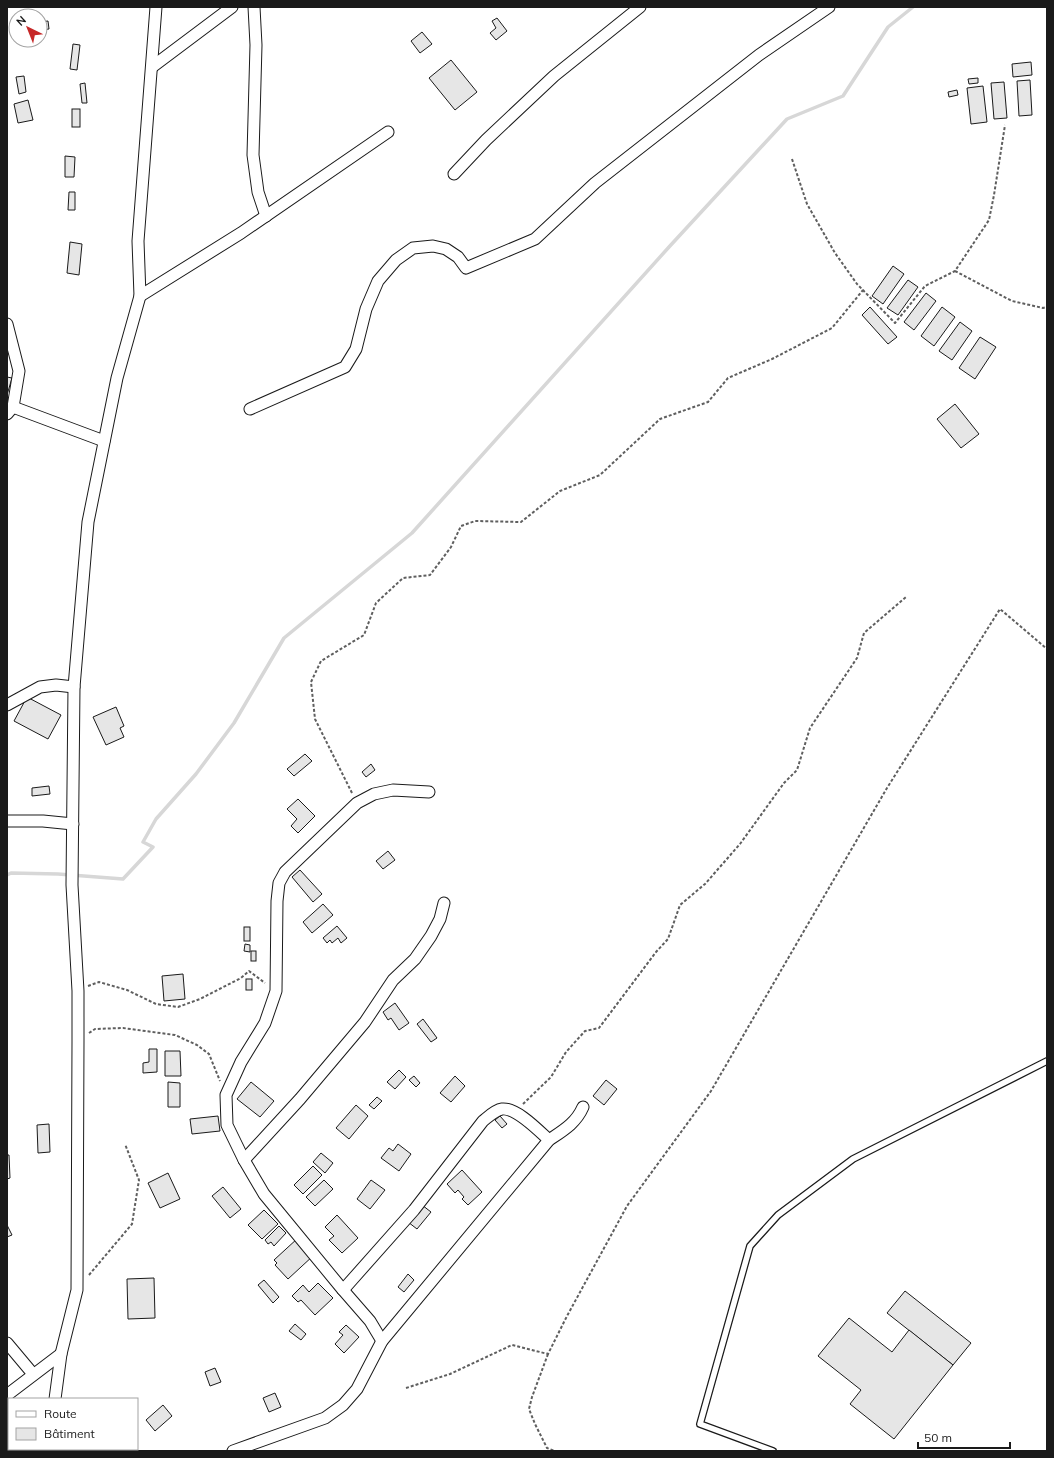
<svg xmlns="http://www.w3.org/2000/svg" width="1054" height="1458" font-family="Mulish,sans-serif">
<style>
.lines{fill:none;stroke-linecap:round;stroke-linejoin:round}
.stream{stroke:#d7d7d7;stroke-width:3.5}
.building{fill:#e6e6e6;stroke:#1a1a1a}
.lane-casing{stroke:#1a1a1a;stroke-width:8}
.street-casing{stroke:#1a1a1a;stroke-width:13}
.path{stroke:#5f5f5f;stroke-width:2;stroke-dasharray:3 2;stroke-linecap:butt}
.lane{stroke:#fff;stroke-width:5.5}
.street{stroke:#fff;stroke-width:11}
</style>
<rect width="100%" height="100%" fill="#fff"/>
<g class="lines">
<!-- stream -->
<path class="stream" d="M7,875l4,-2 47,1 65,5 30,-32 -10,-5 13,-23 40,-45 38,-51 50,-85 128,-105 257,-286 118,-128 56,-23 45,-69 25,-20"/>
</g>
<!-- building -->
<g class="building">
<path d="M497,18l10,13 -11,9 -6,-7 6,-5 -4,-7z"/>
<path d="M48,21l1,8 -9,1v-8z"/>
<path d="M422,32l10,12 -12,9 -9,-12z"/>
<path d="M73,44l7,1 -3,25 -7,-1z"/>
<path d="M451,60l26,32 -22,18 -26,-32z"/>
<path d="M1031,62l1,13 -19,2 -1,-13z"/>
<path d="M24,76l2,16 -7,2 -3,-17z"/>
<path d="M978,78v5l-9,1 -1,-5z"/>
<path d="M1030,80l2,35 -13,1 -2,-35z"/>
<path d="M1004,82l3,36 -13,1 -3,-36z"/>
<path d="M85,83l2,20h-5l-2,-19z"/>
<path d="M983,86l4,36 -16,2 -4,-36z"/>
<path d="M957,90l1,5 -9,2 -1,-5z"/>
<path d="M28,100l5,20 -15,3 -4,-19z"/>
<rect x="72" y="109" width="8" height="18"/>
<path d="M65,156l10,1 -1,20h-9z"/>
<path d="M69,192h6v18h-7z"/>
<path d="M70,242l12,2 -3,31 -12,-2z"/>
<path d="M893,266l11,8 -21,30 -11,-8z"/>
<path d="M908,280l10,7 -20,28 -11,-7z"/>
<path d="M926,293l10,8 -22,29 -10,-8z"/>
<path d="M870,307l27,30 -9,7 -26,-29z"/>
<path d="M942,307l13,10 -21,29 -13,-10z"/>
<path d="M960,322l12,9 -20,29 -13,-9z"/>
<path d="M980,337l16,10 -21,32 -16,-11z"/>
<path d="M7,377l5,1 -5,17z"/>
<path d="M955,404l24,30 -18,14 -24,-29z"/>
<path d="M27,697l34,18 -13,24 -34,-18z"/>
<path d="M116,707l8,19 -4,2 4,9 -18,8 -13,-28z"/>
<path d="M305,754l7,7 -18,15 -7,-7z"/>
<path d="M371,764l4,6 -9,7 -4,-5z"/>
<path d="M49,786l1,8 -18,2v-8z"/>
<path d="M298,799l17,17 -17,17 -7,-7 6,-7 -10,-10z"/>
<path d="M388,851l7,9 -12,9 -7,-8z"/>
<path d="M300,870l22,24 -9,8 -21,-25z"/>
<path d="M323,904l10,11 -21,18 -9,-11z"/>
<path d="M337,926l10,12 -6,5 -3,-5 -6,5 -2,-3 -3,3 -4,-5z"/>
<rect x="244" y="927" width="6" height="14"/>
<path d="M245,944l5,1v7l-6,-1z"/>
<rect x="251" y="951" width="5" height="10"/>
<path d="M183,974l2,25 -21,2 -2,-25z"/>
<rect x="246" y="979" width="6" height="11"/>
<path d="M395,1003l14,20 -10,7 -8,-12 -3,2 -5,-8z"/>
<path d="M423,1019l14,19 -6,4 -14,-18z"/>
<path d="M149,1049h8v23l-14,1v-10l6,-1z"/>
<path d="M165,1051h15l1,25h-16z"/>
<path d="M399,1070l7,7 -11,12 -8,-7z"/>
<path d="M414,1076l6,7 -4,4 -7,-7z"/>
<path d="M455,1076l10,10 -14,16 -11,-9z"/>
<path d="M606,1080l11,9 -13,16 -11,-9z"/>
<path d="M168,1082l12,1v24h-12z"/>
<path d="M251,1082l23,19 -14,16 -23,-18z"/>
<path d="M377,1097l5,4 -8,8 -5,-4z"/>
<path d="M356,1105l12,11 -19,23 -13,-11z"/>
<path d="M218,1116l2,15 -28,3 -2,-15z"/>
<path d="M500,1116l7,8 -5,4 -7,-8z"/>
<path d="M49,1124l1,28 -12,1 -1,-28z"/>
<path d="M398,1144l13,10 -12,17 -18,-13 8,-10 4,3z"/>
<path d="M321,1153l12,10 -8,10 -12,-11z"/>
<path d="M7,1155h2l1,23 -3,1z"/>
<path d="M313,1166l9,9 -19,19 -9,-9z"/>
<path d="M462,1170l20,22 -14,13 -6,-6 2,-2 -6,-7 -3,3 -8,-9z"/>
<path d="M168,1173l12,26 -20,9 -12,-25z"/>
<path d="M324,1180l9,9 -18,17 -9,-9z"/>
<path d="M371,1180l14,10 -15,19 -13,-10z"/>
<path d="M223,1187l18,22 -11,9 -18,-22z"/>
<path d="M422,1205l9,7 -14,17 -9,-7z"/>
<path d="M264,1210l14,14 -16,15 -14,-14z"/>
<path d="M337,1215l21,23 -16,15 -13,-13 5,-4 -9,-9z"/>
<path d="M7,1225l5,10 -5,2z"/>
<path d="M279,1226l7,7 -12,13 -3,-4 -3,2 -3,-4z"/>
<path d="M298,1238l16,17 -26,24 -13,-14 2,-2 -3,-3z"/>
<path d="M408,1274l6,6 -10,12 -6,-5z"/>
<path d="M154,1278l1,40 -27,1 -1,-40z"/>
<path d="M264,1280l15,17 -6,6 -15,-18z"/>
<path d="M318,1283l15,15 -18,17 -14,-15 -3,2 -6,-6 11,-11 6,7z"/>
<path d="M905,1291l66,52 -18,22 -66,-52z"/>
<path d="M849,1318l43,34 17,-22 44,35 -59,74 -44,-35 11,-14 -43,-34z"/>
<path d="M295,1324l11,10 -5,6 -12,-9z"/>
<path d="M346,1325l13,12 -15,16 -9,-9 8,-9 -4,-3z"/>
<path d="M215,1368l6,14 -11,4 -5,-14z"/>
<path d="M275,1393l6,14 -12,5 -6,-14z"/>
<path d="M163,1405l9,11 -17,15 -9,-11z"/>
<path d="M7,1445l2,1v3h14l8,2h-24z"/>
</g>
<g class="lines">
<defs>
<path id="lane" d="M773,1451l-73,-27 50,-178 28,-31 75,-56 194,-98"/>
<g id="street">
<path d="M254,7l2,38 -3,110 5,37 8,24"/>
<path d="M152,67l80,-60"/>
<path d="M454,174l32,-34 68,-64 86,-69"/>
<path d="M140,296l101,-63 147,-101"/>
<path d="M7,324l12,47 -6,36 -6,7"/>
<path d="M13,407l91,34"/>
<path d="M250,409l95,-42 11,-18 10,-40 12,-28 18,-21 17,-12 20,-2 13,3 12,8 8,11 69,-29 60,-56 164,-128 70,-48"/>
<path d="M7,705l33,-18 16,-2 18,2"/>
<path d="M7,821h36l30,3"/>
<path d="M244,1160l56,-61 65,-77 28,-42 22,-21 16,-23 9,-17 4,-16"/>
<path d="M343,1290l71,-80 69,-89c5,-4 12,-11 19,-12 14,-2 37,22 47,31"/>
<path d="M382,1341l-12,-20 -27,-31 -79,-96 -20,-34 -17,-35 -1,-30 15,-33 24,-39 11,-32 1,-90 2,-18 6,-11 72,-69 17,-9 19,-4 36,2"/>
<path d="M7,1343l26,31"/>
<path d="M7,1395l54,-41"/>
<path d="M55,1399l6,-45 16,-64 1,-249v-50l-6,-106 2,-198 14,-165 29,-144 23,-82 -2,-55 18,-234"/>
<path d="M48,1451v-2"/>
<path d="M233,1451l92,-33 18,-13 14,-16 25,-48 167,-201c15,-10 27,-17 34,-33"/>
</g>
</defs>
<!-- lane casing -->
<use href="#lane" class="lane-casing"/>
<!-- street casing -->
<use href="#street" class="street-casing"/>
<!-- path -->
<g class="path">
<path d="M792,159l15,45 28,49 22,31 38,39 30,-37 30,-15 34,-51 5,-25 11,-70"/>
<path d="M955,271l57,30 31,7 4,-1"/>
<path d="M352,793l-37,-74 -4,-37 10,-21 43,-26 12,-32 27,-25 27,-3 21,-28 10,-21 14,-5 46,1 39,-31 40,-16 60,-56 48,-17 20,-24 44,-19 60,-31 31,-38"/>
<path d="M88,986l11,-4 28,8 29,14 22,3 22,-8 41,-21 8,-7 16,12"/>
<path d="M89,1033l6,-4 28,-1 52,7 22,10 12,9 11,27"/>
<path d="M523,1104l28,-27 15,-25 19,-21 14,-3 57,-76 12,-13 12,-34 25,-21 35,-40 44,-61 13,-13 13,-42 47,-70 7,-25 42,-36"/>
<path d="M89,1275l43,-51 7,-44 -14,-36"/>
<path d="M548,1354l-16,43 -3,12 6,15 12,24 8,3"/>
<path d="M406,1388l44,-14 62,-29 36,9 19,-38 60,-110 84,-115 176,-303 113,-179 47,40"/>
</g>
<!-- lane -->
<use href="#lane" class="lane"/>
<!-- street -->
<use href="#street" class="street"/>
</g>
<!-- border -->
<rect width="1054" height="1458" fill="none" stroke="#1a1a1a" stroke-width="16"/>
<!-- legend -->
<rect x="8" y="1398" width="130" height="52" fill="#ffffff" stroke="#a3a3a3"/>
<rect x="16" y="1411" width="20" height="6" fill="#ffffff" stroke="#a3a3a3"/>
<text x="44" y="1418" font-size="12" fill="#1a1a1a">Route</text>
<rect x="16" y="1428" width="20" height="12" fill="#e6e6e6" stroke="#a3a3a3"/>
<text x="44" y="1438" font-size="12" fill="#1a1a1a">Bâtiment</text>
<!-- north arrow -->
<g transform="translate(28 28) rotate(317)"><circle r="19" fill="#ffffff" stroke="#a3a3a3"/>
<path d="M0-3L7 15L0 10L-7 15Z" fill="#c62828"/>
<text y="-6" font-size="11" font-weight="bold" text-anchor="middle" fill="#1a1a1a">N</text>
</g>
<!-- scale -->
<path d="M918 1442v6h92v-6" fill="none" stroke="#1a1a1a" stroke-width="2"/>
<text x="924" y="1442" font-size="12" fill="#1a1a1a" stroke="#ffffff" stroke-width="3" paint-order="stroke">50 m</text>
</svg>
